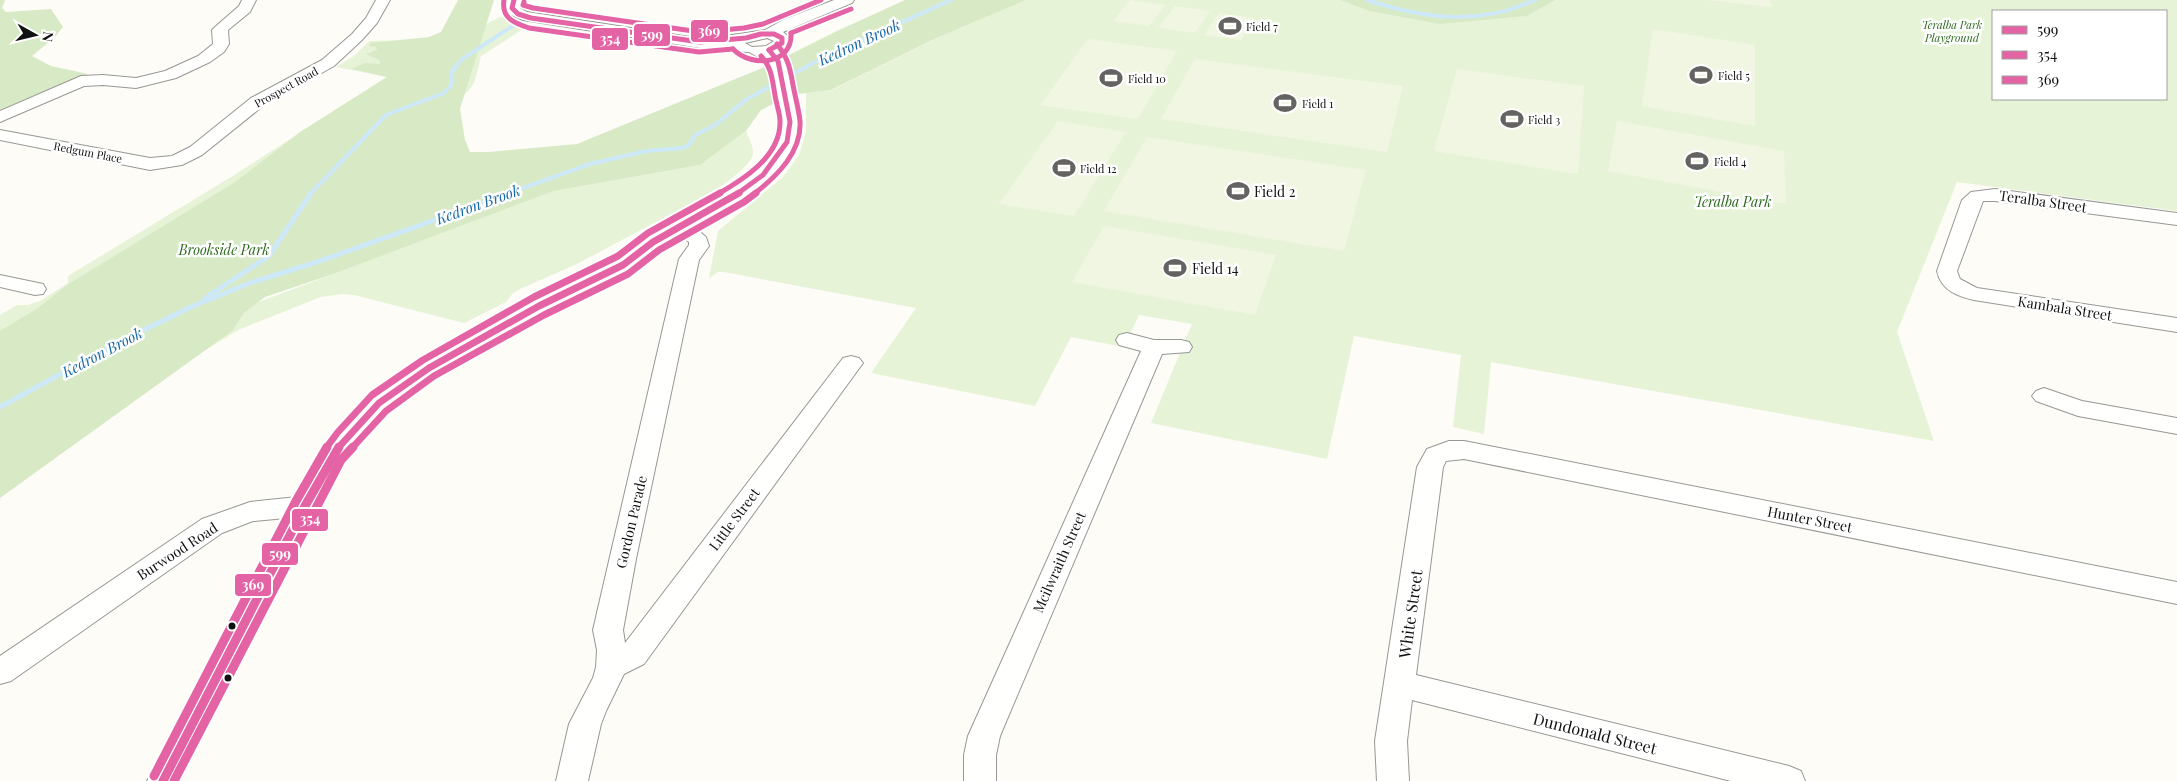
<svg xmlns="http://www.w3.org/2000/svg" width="2177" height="781" font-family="'Playfair Display',serif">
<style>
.green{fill:#e7f3d7;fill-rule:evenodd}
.forest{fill:#d8eac5}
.pitch{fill:#f0f6e1}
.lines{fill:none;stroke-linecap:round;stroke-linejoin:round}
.stream-far1{stroke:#cde8f7;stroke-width:4}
.stream{stroke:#cde8f7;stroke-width:5}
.minor-casing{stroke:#979795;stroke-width:2}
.minor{fill:#fffffe;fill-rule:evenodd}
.bus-1-far2-casing{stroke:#fff;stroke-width:8}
.bus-1-far1-casing{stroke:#fff;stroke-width:11}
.bus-1-casing{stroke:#fff;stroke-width:13}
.bus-2-far2-casing{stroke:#fff;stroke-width:8}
.bus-2-far1-casing{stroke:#fff;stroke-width:11}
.bus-2-casing{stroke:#fff;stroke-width:13}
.bus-3-far2-casing{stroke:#fff;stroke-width:8}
.bus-3-far1-casing{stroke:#fff;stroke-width:11}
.bus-3-casing{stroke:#fff;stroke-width:13}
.bus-1-far2{stroke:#e463a4;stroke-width:5}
.bus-1-far1{stroke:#e463a4;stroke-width:7}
.bus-1{stroke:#e463a4;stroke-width:9}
.bus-2-far2{stroke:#e463a4;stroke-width:5}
.bus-2-far1{stroke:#e463a4;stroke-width:7}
.bus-2{stroke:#e463a4;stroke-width:9}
.bus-3-far2{stroke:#e463a4;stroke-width:5}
.bus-3-far1{stroke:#e463a4;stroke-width:7}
.bus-3{stroke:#e463a4;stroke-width:9}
.bus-dot{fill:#111;stroke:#fff;stroke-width:2}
.labels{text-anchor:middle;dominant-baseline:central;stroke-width:5;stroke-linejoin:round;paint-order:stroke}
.far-park-label{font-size:11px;font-style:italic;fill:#2f6b1f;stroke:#fff}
.far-poi-label{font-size:11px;fill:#111;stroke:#fff;text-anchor:start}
.far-street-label{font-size:11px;fill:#111;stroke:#fff}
.poi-label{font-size:14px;fill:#111;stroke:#fff;text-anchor:start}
.park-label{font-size:14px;font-style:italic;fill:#2f6b1f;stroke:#fff}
.street-label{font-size:14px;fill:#111;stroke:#fff}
.water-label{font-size:15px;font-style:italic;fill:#1768a6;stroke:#fff}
.near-street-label{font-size:16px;fill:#111;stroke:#fff}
.line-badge{stroke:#fff;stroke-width:2}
.badge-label{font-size:14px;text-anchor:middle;font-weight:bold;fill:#fff}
</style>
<rect width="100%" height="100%" fill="#fdfcf7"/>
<!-- green -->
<g class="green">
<path d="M1026,0h314l29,11 158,5 29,-16h621v211l-220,-29 -60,150 37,109 -443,-79 -7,72 -31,-7 8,-72 -107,-19 -27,123 -176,-36 41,-99 -53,-9 -15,32 -53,-10 -36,69 -164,-33 45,-65 -192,-36h-6l-9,6 9,-47 65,-54 16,-22 7,-23v-39l26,-3 100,-50zM1993,11h173v88h-173z"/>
<path d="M500,17l31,7 -50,32c-7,29 -5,32 -31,49l-210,204 314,-118 146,-26 46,-34c2,6 6,12 7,19 3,13 -27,32 -37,40l-141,75 -53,23 -9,5 -7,9 -42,21 -110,-28 -13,-1 -20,3 -81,32 -194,117 -46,46v-177l17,-10h11l12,-4 28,-18v-7l163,-99 156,-100 -51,-10 18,-11 15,-15 88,-2z"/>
</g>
<!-- forest -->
<g class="forest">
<path d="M0,0h5l-3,8 4,4 45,-3 12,18 -8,10 -23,19 19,10 37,8 -88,39z"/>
<path d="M458,0h36l-34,109 5,31 5,12h18l89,-8 190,-78 70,-35 68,-31h121l-94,40 -101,50 -33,4 -25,10 -12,6 -15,21 -46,34 -146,26 -215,81 -74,25 -21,16 -12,18 -232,167v-167l38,-23 29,-23 168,-103 65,-50 87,-55 -35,-8 12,-6 16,1 -1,-4 -13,-6 11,-4 -1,-3 -7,-1 2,-3 58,-6 12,-5z"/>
<path d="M1340,0h216l-29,16 -87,8 -71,-13z"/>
</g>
<!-- pitch -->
<g class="pitch">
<path d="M1130,0l35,5 -16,21 -36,-5z"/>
<path d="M1706,0h64l2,7z"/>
<path d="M1175,6l35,5 -15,22 -37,-5z"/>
<path d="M1219,13l36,5 -14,22 -37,-5z"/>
<path d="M1653,29l102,16v81l-113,-20z"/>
<path d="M1088,39l89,12 -39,68 -98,-14z"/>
<path d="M1195,59l208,27 -16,66 -226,-33z"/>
<path d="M1457,69l127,17 -6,88 -144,-23z"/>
<path d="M1058,121l68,11 -52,84 -75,-12z"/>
<path d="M1617,121l167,30 2,53 -178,-33z"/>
<path d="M1147,137l219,33 -22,81 -240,-40z"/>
<path d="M1104,226l172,29 -21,60 -183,-33z"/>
</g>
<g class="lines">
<!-- stream-far1 -->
<g class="stream-far1">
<path d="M1367,0c58,19 112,26 168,0"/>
<path d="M310,194l76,-79 58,-22 8,-9 -1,-11 10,-13 53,-35"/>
<path d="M506,194l84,-30 56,-13 37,-3 6,-3 6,-10 20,-10 32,-26 70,-38 134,-61"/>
</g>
<!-- stream -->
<g class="stream">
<path d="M205,298l64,-42 42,-63"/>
<path d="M0,407l117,-64 76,-37 57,-23 70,-22 190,-68"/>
</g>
<defs>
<g id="minor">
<path d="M242,0h14l-6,12 -22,18 1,14 -5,8 -14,10 -34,16 -40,10 -33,-3 -19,1 -84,36v-11l81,-35 22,-1 33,3 29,-7 33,-15 15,-12 -1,-14 3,-3 24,-21z"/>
<path d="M376,0h14l-13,23 -15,17 -28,26 -71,40 -61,49 -20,10 -32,5 -150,-30v-10l150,28 22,-2 18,-9 61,-49 71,-38 30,-26 14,-16z"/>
<path d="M507,0h14l-1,8 7,4 189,29 2,-4 47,-7 18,-10 51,-20h20l-2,3 -69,29 7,6v5l-12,8c11,13 12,30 16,47 3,15 7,30 1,45 -13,38 -68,65 -101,84l12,10 3,9 -10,14 -63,299 -13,71 2,13 218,-285 8,-2 8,2 4,5 -219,301 -20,10 -18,37 -5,13 -13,57h-32l13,-57 24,-46 3,-11 1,-17 -4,-20 86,-371 10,-14v-3l-10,-7 -19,11 -30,23 -83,42 -110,62 -49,36 -33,35 -12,15 -25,47 -138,275h-33l139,-263 -33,3 -31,12 -211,148 -11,3v-28l202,-137 48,-17 47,-5 27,-48 46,-52 51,-34 110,-62 85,-40 30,-23 86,-49 24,-18 22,-29 3,-20 -11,-60 -5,-7 -9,1 -7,-4 -36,-2 -190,-30 -16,-7 -2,-3zM767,38l7,3 -8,5 -14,1 -7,-4z"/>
<path d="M1995,189l182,24v12l-182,-24h-12l-26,70 3,8 17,9 200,30v14l-203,-32c-17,-4 -33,-10 -37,-29l25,-71 9,-8z"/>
<path d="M0,275l43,9 3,5 -3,5 -8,1 -35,-8z"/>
<path d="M1127,333l27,7h27l8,2 3,5 -3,5 -27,2 -162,382 -4,19v26h-32v-26l4,-19 173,-385 -22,-6 -3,-5 3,-5z"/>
<path d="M2044,388l38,13 95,17v16l-99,-18 -42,-15 -4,-5 4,-5z"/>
<path d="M1449,441h15l713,141v22l-713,-145 -18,2 -3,6 -27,208 373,91 12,5 4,10h-74l-319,-81 -5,41 2,40h-32l-2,-40 42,-274 10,-18z"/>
</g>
</defs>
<!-- minor casing -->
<use href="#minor" class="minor-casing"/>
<!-- minor -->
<use href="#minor" class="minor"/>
<defs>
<g id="bus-1-far2">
<path d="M514,0l-2,8 6,6 13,4 169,24 46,-4 15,-4h13l8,4v5l-13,7"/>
<path d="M737,194l26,-19 24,-33 3,-20 -12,-61 -9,-11"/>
</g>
<path id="bus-1-far1" d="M338,448l41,-45 50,-35 110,-62 84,-41 30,-23 86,-49"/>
<path id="bus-1" d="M163,781l142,-275 34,-59"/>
<g id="bus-2-far2">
<path d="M504,0c-3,18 10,23 25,28l170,24 34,-3"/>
<path d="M791,33l60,-24"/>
<path d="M754,194c23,-18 48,-42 46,-73 -1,-10 -4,-21 -6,-31 -4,-20 -4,-29 -17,-46"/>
</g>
<path id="bus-2-far1" d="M352,448l34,-37 48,-35 110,-61 84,-41 31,-24 85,-48 12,-9"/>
<path id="bus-2" d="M174,781l167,-321 12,-13"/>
<g id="bus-3-far2">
<path d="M524,2l-1,3 10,3 167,24 44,-4 19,-4 58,-24"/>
<path d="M733,49c18,19 60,16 58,-16"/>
<path d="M718,194c26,-15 63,-38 62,-73 0,-8 -4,-18 -5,-26 -3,-16 -3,-27 -14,-39"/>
</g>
<path id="bus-3-far1" d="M326,448l12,-16 34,-37 51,-35 111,-63 84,-41 30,-23 72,-40"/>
<path id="bus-3" d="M154,776l142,-275 31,-54"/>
</defs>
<!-- bus-1-far2 casing -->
<use href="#bus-1-far2" class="bus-1-far2-casing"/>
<!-- bus-1-far1 casing -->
<use href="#bus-1-far1" class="bus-1-far1-casing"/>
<!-- bus-1 casing -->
<use href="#bus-1" class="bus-1-casing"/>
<!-- bus-2-far2 casing -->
<use href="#bus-2-far2" class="bus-2-far2-casing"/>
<!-- bus-2-far1 casing -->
<use href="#bus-2-far1" class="bus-2-far1-casing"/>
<!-- bus-2 casing -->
<use href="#bus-2" class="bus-2-casing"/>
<!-- bus-3-far2 casing -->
<use href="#bus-3-far2" class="bus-3-far2-casing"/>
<!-- bus-3-far1 casing -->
<use href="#bus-3-far1" class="bus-3-far1-casing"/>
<!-- bus-3 casing -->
<use href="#bus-3" class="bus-3-casing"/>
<!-- bus-1-far2 -->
<use href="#bus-1-far2" class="bus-1-far2"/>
<!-- bus-1-far1 -->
<use href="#bus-1-far1" class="bus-1-far1"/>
<!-- bus-1 -->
<use href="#bus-1" class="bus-1"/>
<!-- bus-2-far2 -->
<use href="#bus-2-far2" class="bus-2-far2"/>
<!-- bus-2-far1 -->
<use href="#bus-2-far1" class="bus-2-far1"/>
<!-- bus-2 -->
<use href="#bus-2" class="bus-2"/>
<!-- bus-3-far2 -->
<use href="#bus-3-far2" class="bus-3-far2"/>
<!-- bus-3-far1 -->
<use href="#bus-3-far1" class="bus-3-far1"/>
<!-- bus-3 -->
<use href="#bus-3" class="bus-3"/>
</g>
<!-- icons -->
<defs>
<symbol id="stadium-bare" viewBox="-9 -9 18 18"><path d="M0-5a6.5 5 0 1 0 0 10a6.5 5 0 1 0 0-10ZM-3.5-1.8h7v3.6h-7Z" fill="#646362" stroke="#fff" stroke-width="2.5" paint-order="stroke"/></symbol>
</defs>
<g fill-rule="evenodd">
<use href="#stadium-bare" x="1214" y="10" width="32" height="32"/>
<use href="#stadium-bare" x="1685" y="59" width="32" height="32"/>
<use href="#stadium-bare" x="1095" y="62" width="32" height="32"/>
<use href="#stadium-bare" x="1269" y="87" width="32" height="32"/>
<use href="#stadium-bare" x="1496" y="103" width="32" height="32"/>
<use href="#stadium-bare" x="1681" y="145" width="32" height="32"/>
<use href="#stadium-bare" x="1048" y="152" width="32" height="32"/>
<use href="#stadium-bare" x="1222" y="175" width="32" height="32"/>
<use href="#stadium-bare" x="1159" y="252" width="32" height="32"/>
</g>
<!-- markers -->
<g class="bus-dot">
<circle cx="232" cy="626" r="4.5"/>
<circle cx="228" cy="678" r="4.5"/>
</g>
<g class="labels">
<!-- far-park labels -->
<g class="far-park-label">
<text x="1952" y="24">Teralba Park<tspan x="1952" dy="13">Playground</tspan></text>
</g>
<!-- far-poi labels -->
<g class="far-poi-label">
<text x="1246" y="26">Field 7</text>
<text x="1718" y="75">Field 5</text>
<text x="1128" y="78">Field 10</text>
<text x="1302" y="103">Field 1</text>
<text x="1528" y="119">Field 3</text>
<text x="1714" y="161">Field 4</text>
<text x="1080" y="168">Field 12</text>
</g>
<!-- far-street labels -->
<g class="far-street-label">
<text transform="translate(286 87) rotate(-29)">Prospect Road</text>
<text transform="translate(88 152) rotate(11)">Redgum Place</text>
</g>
<!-- poi labels -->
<g class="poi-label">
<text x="1254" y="191">Field 2</text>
<text x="1192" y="268">Field 14</text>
</g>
<!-- park labels -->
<g class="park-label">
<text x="1733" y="201">Teralba Park</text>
<text x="224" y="249">Brookside Park</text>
</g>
<!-- street labels -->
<g class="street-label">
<text transform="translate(2043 201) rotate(8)">Teralba Street</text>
<text transform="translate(2065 308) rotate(9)">Kambala Street</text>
<text transform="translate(734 519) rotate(-53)">Little Street</text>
<text transform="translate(1810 519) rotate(11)">Hunter Street</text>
<text transform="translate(631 522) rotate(-77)">Gordon Parade</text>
<text transform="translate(177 551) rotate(-33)">Burwood Road</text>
<text transform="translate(1059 562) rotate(-66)">Mcilwraith Street</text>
</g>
<!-- water labels -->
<g class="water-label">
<text transform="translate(859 42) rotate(-25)">Kedron Brook</text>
<text transform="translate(478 204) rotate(-20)">Kedron Brook</text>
<text transform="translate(102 352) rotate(-28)">Kedron Brook</text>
</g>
<!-- near-street labels -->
<g class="near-street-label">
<text transform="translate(1410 614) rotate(-82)">White Street</text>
<text transform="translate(1595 733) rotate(14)">Dundonald Street</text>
</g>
</g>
<g class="line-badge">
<rect x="690" y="19" width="39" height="24" rx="5" fill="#e463a4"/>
<rect x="633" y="23" width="38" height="24" rx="5" fill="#e463a4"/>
<rect x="591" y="27" width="38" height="24" rx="5" fill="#e463a4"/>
<rect x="291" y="508" width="38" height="24" rx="5" fill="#e463a4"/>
<rect x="261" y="542" width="38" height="24" rx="5" fill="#e463a4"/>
<rect x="234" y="573" width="38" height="24" rx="5" fill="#e463a4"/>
</g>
<g class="badge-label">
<text x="709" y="36">369</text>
<text x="652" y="40">599</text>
<text x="610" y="44">354</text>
<text x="310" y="524">354</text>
<text x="280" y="559">599</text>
<text x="253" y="590">369</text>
</g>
<!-- legend -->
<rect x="1992" y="10" width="175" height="90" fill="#ffffff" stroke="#a0a0a0"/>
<rect x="2002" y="26" width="25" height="8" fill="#e463a4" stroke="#a0a0a0"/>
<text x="2037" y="35" font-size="15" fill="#111111">599</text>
<rect x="2002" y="51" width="25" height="8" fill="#e463a4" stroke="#a0a0a0"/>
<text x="2037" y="60" font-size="15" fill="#111111">354</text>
<rect x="2002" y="76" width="25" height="8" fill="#e463a4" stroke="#a0a0a0"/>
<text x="2037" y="85" font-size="15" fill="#111111">369</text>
<!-- north arrow -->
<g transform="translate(35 35) rotate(98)" stroke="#ffffff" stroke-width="4" paint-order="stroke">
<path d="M0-4L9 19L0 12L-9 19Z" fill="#111111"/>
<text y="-8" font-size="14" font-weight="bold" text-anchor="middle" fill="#111111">N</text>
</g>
</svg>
